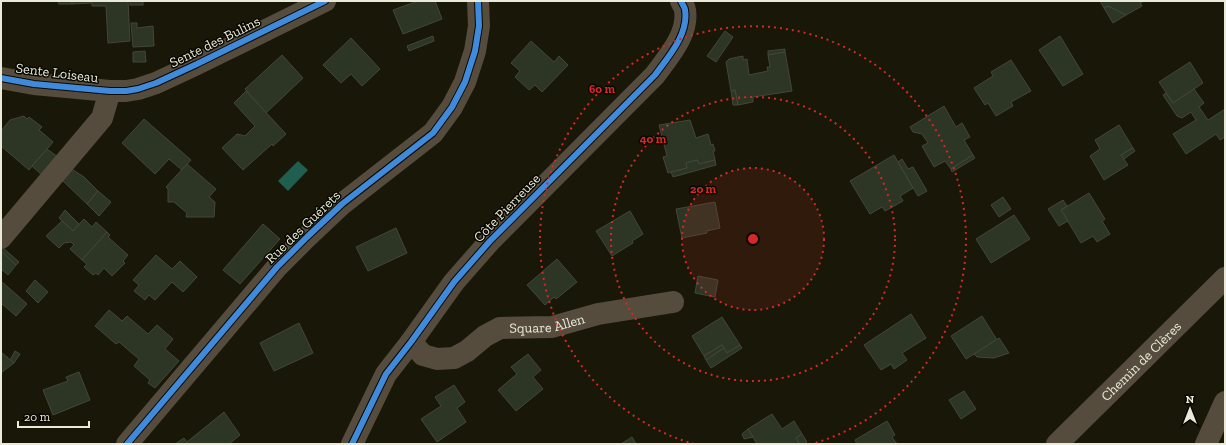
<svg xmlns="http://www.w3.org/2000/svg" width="1226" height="445" font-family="'Zilla Slab',serif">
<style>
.water{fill:#1e5f4f}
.building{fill:#2d3524;stroke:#43473b}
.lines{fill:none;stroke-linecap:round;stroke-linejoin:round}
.minor{stroke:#554c3e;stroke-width:22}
.tertiary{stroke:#554c3e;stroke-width:22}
.cycleway-casing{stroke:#080801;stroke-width:8}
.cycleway{stroke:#408adc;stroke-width:6}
.ring{fill:none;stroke:#d62828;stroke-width:2;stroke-dasharray:2 4}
.labels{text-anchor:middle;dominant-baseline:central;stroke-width:3;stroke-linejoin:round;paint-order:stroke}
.street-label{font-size:14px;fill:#eaead8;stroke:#080801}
.centre{fill:#d62828;stroke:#080801;stroke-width:2}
.ring-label{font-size:12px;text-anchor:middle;font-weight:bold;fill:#d62828;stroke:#080801;stroke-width:3;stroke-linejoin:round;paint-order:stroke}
</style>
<rect width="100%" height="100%" fill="#191808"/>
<!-- water -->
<path class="water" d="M298,161l10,9 -20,21 -10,-10z"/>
<!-- building -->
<g class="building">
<path d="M58,1h14v3h-13z"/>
<path d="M72,1h56l2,40 -22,2 -2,-37h-14v-3l-20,1z"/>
<rect x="130" y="1" width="13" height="4"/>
<path d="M418,1h17l7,18 -39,15 -10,-24z"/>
<path d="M1100,1h44l-4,2 2,3 -16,9 -18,-9 -4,2z"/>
<path d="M1108,6l18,9 -13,8 -9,-15z"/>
<path d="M131,23h6v5l16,-2 1,20 -21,1z"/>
<path d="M725,31l8,6 -17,25 -9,-6z"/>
<path d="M433,36l1,5 -25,10 -2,-5z"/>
<path d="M1060,36l23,38 -20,12 -24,-36z"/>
<path d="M351,38l29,31 -18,17 -11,-12 -10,9 -18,-18z"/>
<path d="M531,41l23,21 5,-6 9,9 -26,27 -7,-7 -6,5 -14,-13 5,-6 -9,-8z"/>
<path d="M785,49v3l-17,3v-4z"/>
<path d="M145,51l1,11h-13v-10z"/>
<path d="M785,52l7,39 -39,6v5l-15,3 -3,-15 -4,1 -5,-29 3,-3 14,-3v4l4,-1 2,16 19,-4 -1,-4h3l-2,-12z"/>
<path d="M282,55l21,23 -37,35 -21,-24z"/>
<path d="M1011,60l20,31 -20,11 2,4 -17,10 -8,-13 -3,2 -11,-17 19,-12 -2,-4z"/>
<path d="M1190,62l13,21 -30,20 -14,-21z"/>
<path d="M1194,89l10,14 -5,4 9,13 17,-11v28l-5,3 -4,-6 -30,20 -13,-20 23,-14 -5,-8 -9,6 -5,-2 -14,-21 3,-2 7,10z"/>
<path d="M735,90l3,15h-5l-2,-14z"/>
<path d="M246,91l40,43 -13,12 -1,-2 -29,26 -21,-22 15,-14 8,2 10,-10 -21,-23z"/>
<path d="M944,106l12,21 6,-4 8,14 -6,3 9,15 -22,14 -6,-8 -11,6 -12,-21 6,-3 -6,-9 -9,-2 -3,-5z"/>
<path d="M24,116l3,3 2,-2 13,10 -3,3 14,12 -24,28 -28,-24v-15l9,-11z"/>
<path d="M144,119l47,41 -9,10 -13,-11 -14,15 -33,-31z"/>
<path d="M690,120l6,18 12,-4 3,11 2,-1 2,7h-2l2,9 -16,4 -2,-4 -11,3 1,5 -19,5 -5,-16 4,-1 -8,-31z"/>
<path d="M1119,125l14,23 -12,7 7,10 -24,15 -14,-24 10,-7 -5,-9z"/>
<path d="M1133,148l2,3 -11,8 -3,-4z"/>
<path d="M47,149l11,8 -15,19 -11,-10z"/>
<path d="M894,155l19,33 -13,8 3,5 -18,10 -3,-4 -12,7 -20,-33z"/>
<path d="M973,155l2,3 -23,14 -1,-3z"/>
<path d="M902,159l6,10 5,-2 14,24 -9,5 -20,-34z"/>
<path d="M697,160l2,4 16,-4 1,5 -43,12 -2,-5 16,-4 -1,-5z"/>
<path d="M187,164l29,25 -7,8 6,5 -1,15h-28l1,-4 -13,-11h-6v-13l-2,-2z"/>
<path d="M70,168l14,9 14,14 -11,13 -26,-25z"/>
<path d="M98,191l13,11 -12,14 -12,-12z"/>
<path d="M1089,193l16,26 -3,2 8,13 -13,8 -4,-6 -12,7 -20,-33z"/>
<path d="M1003,197l8,12 -12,8 -8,-12z"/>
<path d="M1063,200l4,6 -6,4 7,11 -9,5 -11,-17z"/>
<path d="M715,202l5,26 -13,3v2l-25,5 -6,-29z"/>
<path d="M65,210l14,14 -6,7 -14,-13z"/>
<path d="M630,211l13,23 -11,7 1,2 -21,13 -16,-25z"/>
<path d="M1014,215l16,24 -39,24 -15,-24z"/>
<path d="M84,219l8,8 4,-5 11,10 -25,28 -12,-11 4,-4 -3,-3 -7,1 -5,5 -13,-12 16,-15 11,10z"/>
<path d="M263,224l17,15 -40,45 -17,-14z"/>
<path d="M396,228l11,25 -39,18 -12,-24z"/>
<path d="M107,232l3,3 -2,2 20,18 -5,6 2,2 -13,13 -8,-8 -6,7 -2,-2 -3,2 -9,-8 3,-3 -5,-4z"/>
<path d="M2,247l17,15 -3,3 -15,-14z"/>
<path d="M1,251l15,14 -8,10 -7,-6z"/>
<path d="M156,255l16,14 8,-8 17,16 -14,15 -11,-10 -17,18 -6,-5 -4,5 -11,-9 5,-6 -6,-5z"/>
<path d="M557,259l20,23 -21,17 -2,-2 -9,8 -18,-20z"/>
<path d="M698,276l20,4 -3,17 -20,-4z"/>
<path d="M35,280l13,12 -10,11 -12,-12z"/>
<path d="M1,281l26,23 -11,12 -15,-13z"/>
<path d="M109,310l13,11 5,-5 21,18 9,-9 16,14 -8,10 14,12 -24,27 -7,-5 2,-3 -16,-14 5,-7 -20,-17 -3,2 -21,-18z"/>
<path d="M911,314l15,24 -24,15 5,7 -13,9 -3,-5 -10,6 -17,-25z"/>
<path d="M982,316l15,24 -31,19 -15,-23z"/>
<path d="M722,317l18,28 -13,8 -5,-8 -18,11 -12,-20z"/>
<path d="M299,323l14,30 -39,18 -14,-28z"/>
<path d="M999,338l10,15 -15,5 -17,-1 -3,-3z"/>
<path d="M722,345l2,3 -18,12 -2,-4z"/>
<path d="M740,345l2,3 -31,20 -5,-8 18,-12 3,5z"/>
<path d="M15,351l5,3 -6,9 -4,-3z"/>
<path d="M1,352l13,11 -12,9 -1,-1z"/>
<path d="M528,354l13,16 -8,7 10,12 -27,22 -18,-21 19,-16 -6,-7z"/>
<path d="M79,372l11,28 -37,15 -10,-25 25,-9 -2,-4z"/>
<path d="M454,385l11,17 -8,6 9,14 -29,20 -16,-23 20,-13 -6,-9z"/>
<path d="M964,391l12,18 -15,10 -12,-19z"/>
<path d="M224,412l16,23 -11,9h-54l9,-6 3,4z"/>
<path d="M772,414l10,15 12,-8 8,13 -6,4 4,6h-43l-9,-15z"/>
<path d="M887,421l8,14 -3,2 5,7h-40l-2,-4z"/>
<path d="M748,429l5,8 -9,2 -2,-5z"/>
<path d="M802,434l5,8 -3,2h-4l-4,-6z"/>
<path d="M632,437l4,7h-15z"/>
</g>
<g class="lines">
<!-- minor -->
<g class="minor">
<path d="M1,78l33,6 76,7h16l12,-2 18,-6 41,-19 128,-63"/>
<path d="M1,238l101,-120 8,-27"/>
<path id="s1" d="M411,342l12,13 14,4 17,-1 13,-7 18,-15 15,-8 52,-1 46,-13 75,-12"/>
<path d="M127,444l150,-177 30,-30 35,-33 91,-71 19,-26 13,-25 10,-31 4,-25 -1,-25"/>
<path d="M352,444l34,-70 25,-32 43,-60 36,-41 165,-166c13,-18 34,-41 30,-65 0,-3 -3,-6 -4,-9"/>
<path d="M1206,444l19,-42"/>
</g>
<!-- tertiary -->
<path class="tertiary" id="s2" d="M1057,444l168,-166"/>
<defs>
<g id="cycleway">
<path d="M1,78l33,6 76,7h16l12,-2 18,-6 41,-19 128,-63"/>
<path d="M127,444l150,-177 30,-30 35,-33 91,-71 19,-26 13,-25 10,-31 4,-25 -1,-25"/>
<path d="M352,444l34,-70 25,-32 43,-60 36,-41 165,-166c13,-18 34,-41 30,-65 0,-3 -3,-6 -4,-9"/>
</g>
</defs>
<!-- cycleway casing -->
<use href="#cycleway" class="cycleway-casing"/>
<!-- cycleway -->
<use href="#cycleway" class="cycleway"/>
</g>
<!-- distance rings -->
<circle cx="753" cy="239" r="71" fill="#d62828" fill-opacity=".12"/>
<g class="ring">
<circle cx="753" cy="239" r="71"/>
<circle cx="753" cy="239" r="142"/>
<path d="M694 444A213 213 0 1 1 812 444"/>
</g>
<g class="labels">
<!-- street labels -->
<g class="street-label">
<text transform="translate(215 42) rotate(-26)">Sente des Bulins</text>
<text transform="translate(57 73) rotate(7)">Sente Loiseau</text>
<text transform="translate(507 208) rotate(-46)">Côte Pierreuse</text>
<text transform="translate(303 227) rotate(-44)">Rue des Guérets</text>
<text stroke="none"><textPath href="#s1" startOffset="152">Square Allen</textPath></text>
<text stroke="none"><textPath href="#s2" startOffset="118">Chemin de Clères</textPath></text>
</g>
</g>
<circle cx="753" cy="239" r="6" class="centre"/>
<g class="ring-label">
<text x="602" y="93">60 m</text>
<text x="653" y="143">40 m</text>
<text x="703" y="193">20 m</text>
</g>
<!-- border -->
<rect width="1226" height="445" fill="none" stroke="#eaead8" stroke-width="4"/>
<!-- north arrow -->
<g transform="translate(1190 409)" stroke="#080801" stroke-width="3" paint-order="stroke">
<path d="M0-3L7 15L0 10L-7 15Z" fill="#eaead8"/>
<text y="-6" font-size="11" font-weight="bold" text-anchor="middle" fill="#eaead8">N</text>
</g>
<!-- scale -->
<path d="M18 421v6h71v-6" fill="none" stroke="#eaead8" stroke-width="2"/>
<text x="24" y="421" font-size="12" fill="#eaead8" stroke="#080801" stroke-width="3" paint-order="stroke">20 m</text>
</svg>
